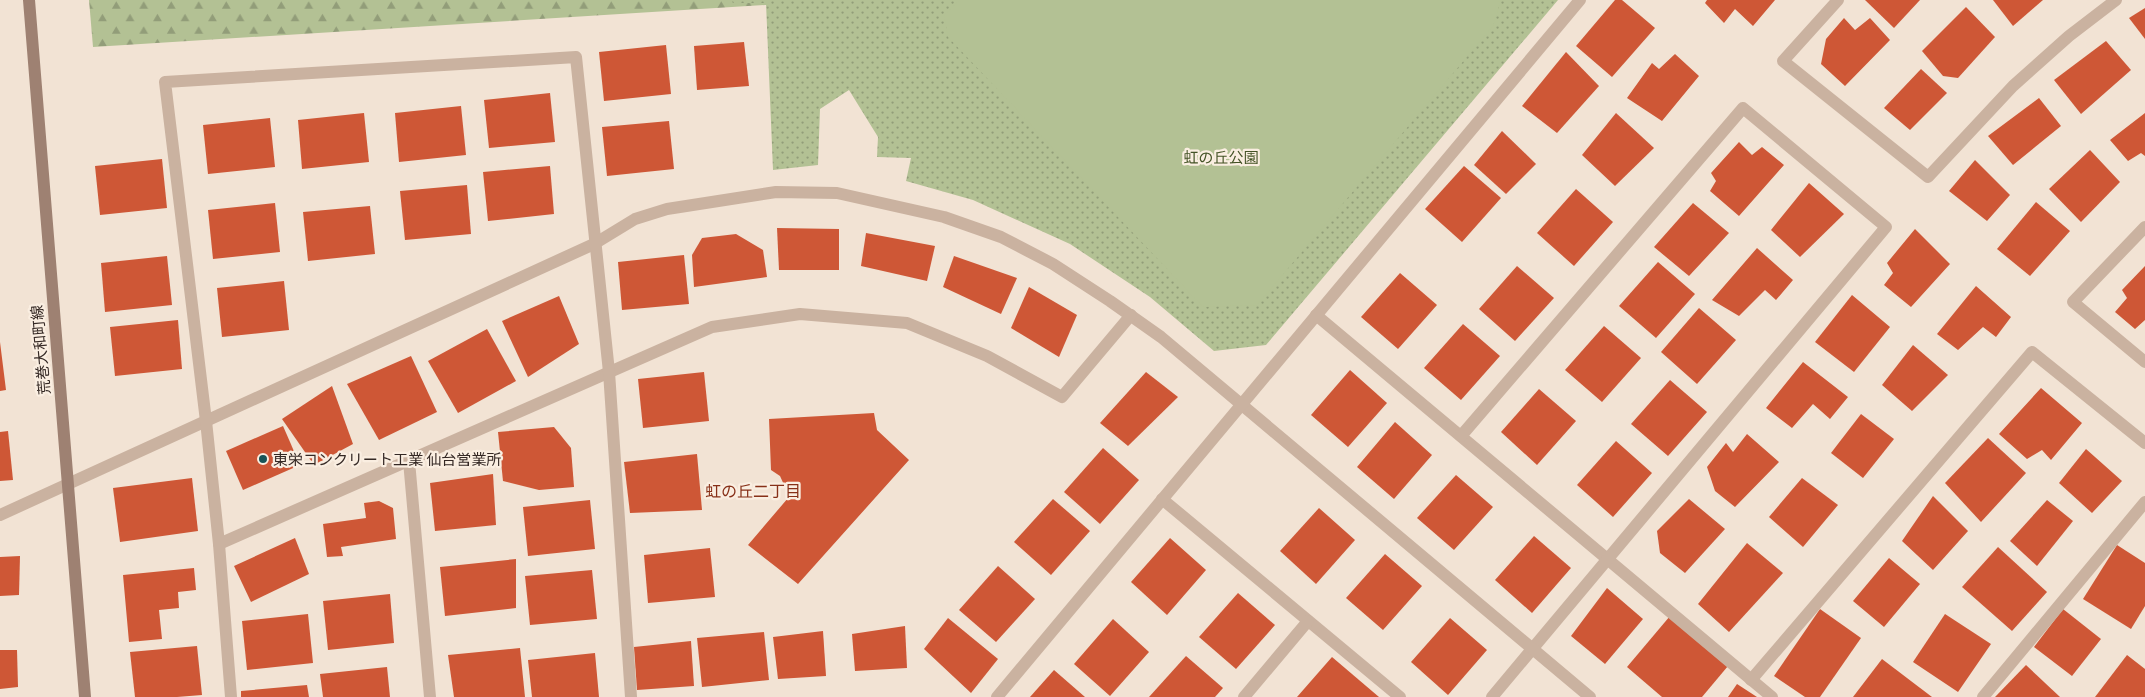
<svg xmlns="http://www.w3.org/2000/svg" width="2145" height="697" font-family="'Exo 2','Noto Sans JP',sans-serif">
<style>
.forest{fill:url(#forest-firs)}
.park{fill:url(#park-dots)}
.pitch{fill:#b3c194}
.building{fill:#ce5736}
.lines{fill:none;stroke-linecap:round;stroke-linejoin:round}
.street{stroke:#cab2a0;stroke-width:12}
.secondary{stroke:#9e8172;stroke-width:12}
.poi-dot{fill:#175457;stroke:#faeee1;stroke-width:2}
.labels{text-anchor:middle;dominant-baseline:central;stroke-width:4.5;stroke-linejoin:round;paint-order:stroke}
.park-label{font-size:15px;fill:#445326;stroke:#faeee1}
.street-label{font-size:15px;fill:#342824;stroke:#faeee1}
.poi-label{font-size:15px;fill:#342824;stroke:#faeee1;text-anchor:start}
.neighbourhood-label{font-size:16px;fill:#873018;stroke:#faeee1}
</style>
<defs>
<pattern id="forest-firs" width="22" height="20" patternUnits="userSpaceOnUse" patternTransform="scale(1.25)"><rect width="22" height="20" fill="#b3c194"/><path d="M5 1l3.5 6h-7zM16 11l3.5 6h-7z" fill="#929d79"/></pattern>
<pattern id="park-dots" width="8" height="8" patternUnits="userSpaceOnUse" patternTransform="scale(1.25)"><rect width="8" height="8" fill="#b3c194"/><path d="M2 2h.1M6 6h.1" fill="none" stroke="#929d79" stroke-width="1.8" stroke-linecap="round"/></pattern>
</defs>
<rect width="100%" height="100%" fill="#f2e3d4"/>
<!-- forest -->
<path class="forest" d="M89,0h725l-1,2 -720,45z"/>
<!-- park -->
<path class="park" d="M731,0h827l-292,345 -52,6 -64,-54 -80,-53 -97,-44 -67,-19 5,-23 -34,-1 1,-20 -29,-47 -29,19 -2,56 -45,5 -7,-167h-33z"/>
<!-- pitch -->
<path class="pitch" d="M960,0h538l2,3 -7,23 -236,279 -54,2 -255,-270 -4,-22z"/>
<!-- building -->
<g class="building">
<path d="M1615,0h7l33,28 -43,49 -36,-31z"/>
<path d="M1707,0h68l-22,26 -18,-17 -11,14 -19,-20z"/>
<path d="M1865,0h55l-26,28z"/>
<path d="M1993,0h50l-30,26z"/>
<path d="M1966,7l29,30 -37,41 -15,-2 -21,-25z"/>
<path d="M2145,8v31l-16,-21z"/>
<path d="M1844,18l11,12 15,-12 20,22 -45,46 -24,-22 5,-25z"/>
<path d="M2106,41l25,29 -50,44 -27,-34z"/>
<path d="M744,42l5,44 -52,4 -3,-44z"/>
<path d="M666,45l5,49 -67,7 -5,-49z"/>
<path d="M1566,52l33,34 -42,47 -35,-27z"/>
<path d="M1675,54l24,22 -37,45 -35,-23 25,-35 7,6z"/>
<path d="M1921,69l26,24 -37,37 -26,-22z"/>
<path d="M550,93l5,49 -66,6 -5,-48z"/>
<path d="M2039,98l22,28 -48,39 -25,-29z"/>
<path d="M461,106l5,49 -67,7 -4,-49z"/>
<path d="M364,113l5,49 -67,7 -4,-49z"/>
<path d="M1616,113l38,35 -39,38 -33,-31z"/>
<path d="M2145,113v43l-4,-3 -13,8 -18,-21z"/>
<path d="M270,118l5,49 -67,7 -5,-49z"/>
<path d="M669,121l5,48 -67,7 -5,-49z"/>
<path d="M1502,131l34,33 -30,30 -32,-29z"/>
<path d="M1739,142l13,13 10,-8 22,18 -45,51 -29,-25 6,-10 -5,-8z"/>
<path d="M2090,150l30,32 -39,40 -32,-33z"/>
<path d="M162,159l5,49 -67,7 -5,-49z"/>
<path d="M1975,160l35,35 -23,26 -38,-30z"/>
<path d="M550,166l4,48 -66,7 -5,-49z"/>
<path d="M1464,166l37,32 -39,44 -37,-33z"/>
<path d="M1809,183l35,31 -44,43 -29,-27z"/>
<path d="M467,185l4,49 -66,6 -5,-49z"/>
<path d="M1576,189l37,33 -39,44 -37,-33z"/>
<path d="M2036,202l34,29 -40,45 -33,-27z"/>
<path d="M275,203l5,49 -67,7 -5,-49z"/>
<path d="M1693,203l36,30 -40,43 -35,-29z"/>
<path d="M370,206l5,48 -67,7 -5,-49z"/>
<path d="M777,228l62,1v41h-60z"/>
<path d="M1915,229l35,35 -39,43 -27,-22 9,-12 -6,-10z"/>
<path d="M866,233l69,13 -8,35 -66,-15z"/>
<path d="M736,234l27,16 4,27 -73,10 -2,-32 10,-17z"/>
<path d="M1757,248l36,32 -17,20 -11,-10 -26,26 -27,-16z"/>
<path d="M684,255l5,49 -67,6 -4,-48z"/>
<path d="M167,256l5,49 -67,7 -4,-49z"/>
<path d="M954,256l63,22 -16,36 -58,-27z"/>
<path d="M1658,262l37,32 -39,44 -37,-32z"/>
<path d="M1517,266l37,32 -39,43 -36,-32z"/>
<path d="M2145,266v54l-10,9 -20,-17 12,-14 -5,-8z"/>
<path d="M1400,273l37,32 -39,44 -37,-32z"/>
<path d="M284,281l5,49 -67,7 -5,-49z"/>
<path d="M1976,286l35,31 -15,20 -13,-10 -25,23 -21,-16z"/>
<path d="M1029,287l48,28 -18,42 -48,-29z"/>
<path d="M1852,295l38,32 -36,45 -39,-30z"/>
<path d="M559,296l20,48 -51,33 -26,-56z"/>
<path d="M1699,308l37,32 -39,44 -36,-32z"/>
<path d="M178,320l4,49 -67,7 -5,-49z"/>
<path d="M1463,324l37,32 -39,44 -37,-32z"/>
<path d="M1604,326l37,32 -39,44 -37,-32z"/>
<path d="M487,329l29,52 -58,32 -30,-52z"/>
<path d="M0,342l6,48 -6,1z"/>
<path d="M1913,345l35,30 -36,36 -30,-26z"/>
<path d="M411,356l26,56 -58,28 -32,-56z"/>
<path d="M1803,362l45,35 -18,22 -17,-15 -21,24 -26,-20z"/>
<path d="M1350,370l37,33 -39,44 -37,-32z"/>
<path d="M704,372l5,49 -66,7 -5,-49z"/>
<path d="M1146,372l32,25 -50,49 -28,-23z"/>
<path d="M1670,380l37,32 -39,44 -37,-32z"/>
<path d="M332,386l21,58 -39,21 -32,-46z"/>
<path d="M2041,388l41,35 -31,37 -9,-10 -15,9 -28,-25z"/>
<path d="M1539,389l37,32 -39,44 -36,-33z"/>
<path d="M874,413l3,17 32,30 -111,124 -50,-39 46,-54 -9,-4 -5,-11 -9,-6 -2,-51z"/>
<path d="M1861,414l33,25 -31,39 -32,-25z"/>
<path d="M1395,422l37,33 -38,44 -37,-32z"/>
<path d="M283,426l17,39 -57,25 -17,-39z"/>
<path d="M554,427l17,21 3,39 -35,3 -36,-9 -5,-49z"/>
<path d="M8,431l5,49 -13,1v-49z"/>
<path d="M1747,434l32,28 -44,45 -20,-16 -8,-24 19,-24 7,9z"/>
<path d="M1988,438l38,35 -45,49 -36,-39z"/>
<path d="M1616,441l36,32 -39,44 -36,-32z"/>
<path d="M1103,448l36,32 -39,44 -36,-32z"/>
<path d="M2086,449l36,32 -30,32 -33,-30z"/>
<path d="M697,454l5,56 -72,3 -6,-51z"/>
<path d="M493,474l3,51 -61,6 -5,-48z"/>
<path d="M1456,475l37,32 -39,43 -37,-32z"/>
<path d="M192,478l6,53 -78,11 -7,-54z"/>
<path d="M1802,478l36,27 -35,42 -34,-30z"/>
<path d="M1933,496l35,35 -35,39 -31,-29z"/>
<path d="M1053,499l37,32 -39,44 -37,-33z"/>
<path d="M1689,499l36,30 -40,44 -25,-20 -3,-22z"/>
<path d="M590,500l5,49 -67,7 -5,-49z"/>
<path d="M2047,500l26,21 -36,45 -27,-25z"/>
<path d="M379,501l14,7 3,31 -55,8 2,9 -16,1 -4,-33 43,-6 -2,-15z"/>
<path d="M1319,508l36,32 -39,44 -36,-33z"/>
<path d="M1534,536l37,32 -39,45 -37,-33z"/>
<path d="M295,538l14,36 -58,28 -17,-36z"/>
<path d="M1170,538l36,32 -39,45 -36,-33z"/>
<path d="M1747,543l36,30 -54,59 -31,-28z"/>
<path d="M2117,545l28,18v43l-14,23 -48,-30z"/>
<path d="M1998,547l49,45 -35,39 -50,-44z"/>
<path d="M710,548l5,49 -67,6 -4,-48z"/>
<path d="M1385,554l37,32 -39,44 -37,-32z"/>
<path d="M20,556l-1,39 -19,1v-39z"/>
<path d="M1889,558l31,26 -36,43 -31,-26z"/>
<path d="M516,559v49l-71,8 -5,-49z"/>
<path d="M998,566l37,33 -39,43 -37,-32z"/>
<path d="M194,568l2,22 -18,2 1,16 -20,2 3,29 -33,3 -6,-67z"/>
<path d="M592,570l5,49 -67,6 -5,-49z"/>
<path d="M1607,588l36,31 -38,45 -34,-28z"/>
<path d="M1238,593l37,32 -39,44 -37,-32z"/>
<path d="M390,594l4,49 -66,7 -5,-49z"/>
<path d="M1820,609l41,29 -41,59h-15l-31,-21z"/>
<path d="M2063,609l38,30 -29,37 -38,-29z"/>
<path d="M308,614l5,49 -66,7 -5,-49z"/>
<path d="M1945,614l46,30 -33,48 -45,-30z"/>
<path d="M1670,616l58,50 -26,31h-40l-35,-30z"/>
<path d="M948,618l50,41 -27,34 -47,-44z"/>
<path d="M1450,618l37,32 -39,45 -37,-33z"/>
<path d="M1113,619l36,33 -39,44 -36,-32z"/>
<path d="M905,626l2,42 -52,3 -3,-37z"/>
<path d="M823,631l3,45 -48,3 -5,-42z"/>
<path d="M764,632l5,48 -67,7 -5,-49z"/>
<path d="M691,641l3,45 -57,4 -3,-43z"/>
<path d="M197,646l5,49 -25,2h-42l-5,-45z"/>
<path d="M520,648l5,49h-71l-6,-42z"/>
<path d="M0,650h17l1,37 -18,2z"/>
<path d="M595,653l4,44h-67l-4,-37z"/>
<path d="M2127,655l18,14v28h-50z"/>
<path d="M1186,656l37,32 -8,9h-66z"/>
<path d="M1332,657l47,40h-82z"/>
<path d="M1882,659l50,38h-79z"/>
<path d="M2026,665l34,32h-65z"/>
<path d="M387,667l3,30h-67l-3,-23z"/>
<path d="M1054,670l31,27h-55z"/>
<path d="M1737,684l20,13h-29z"/>
<path d="M307,685l2,12h-68v-6z"/>
</g>
<g class="lines">
<!-- street -->
<g class="street">
<path d="M1838,0l-55,61 145,116 85,-91 56,-50 47,-36"/>
<path d="M2145,227l-72,75 72,60"/>
<path d="M1316,315l456,382"/>
<path d="M1461,436l282,-328 143,119 -394,470"/>
<path d="M409,461l21,236"/>
<path d="M1162,499l238,198"/>
<path d="M0,515l594,-271 41,-25 32,-10 109,-17 61,1 107,24 57,20 52,27 57,37 51,36 429,360"/>
<path d="M219,544l493,-217 88,-13 107,9 80,33 75,41 69,-82"/>
<path d="M1751,680l281,-328 113,91"/>
<path d="M231,697l-12,-153 -13,-123 -41,-339 411,-25 33,315 22,325"/>
<path d="M997,697l583,-697"/>
<path d="M1244,697l64,-76"/>
<path d="M1983,697l162,-195"/>
</g>
<!-- secondary -->
<path class="secondary" d="M29,0l56,697"/>
</g>
<!-- markers -->
<circle class="poi-dot" cx="263" cy="459" r="5"/>
<g class="labels">
<!-- park labels -->
<g class="park-label">
<text x="1221" y="157">虹の丘公園</text>
</g>
<!-- street labels -->
<g class="street-label">
<text transform="translate(40 350) rotate(-95)">荒巻大和町線</text>
</g>
<!-- poi labels -->
<g class="poi-label">
<text x="273" y="459">東栄コンクリート工業 仙台営業所</text>
</g>
<!-- neighbourhood labels -->
<g class="neighbourhood-label">
<text x="753" y="490">虹の丘二丁目</text>
</g>
</g>
</svg>
